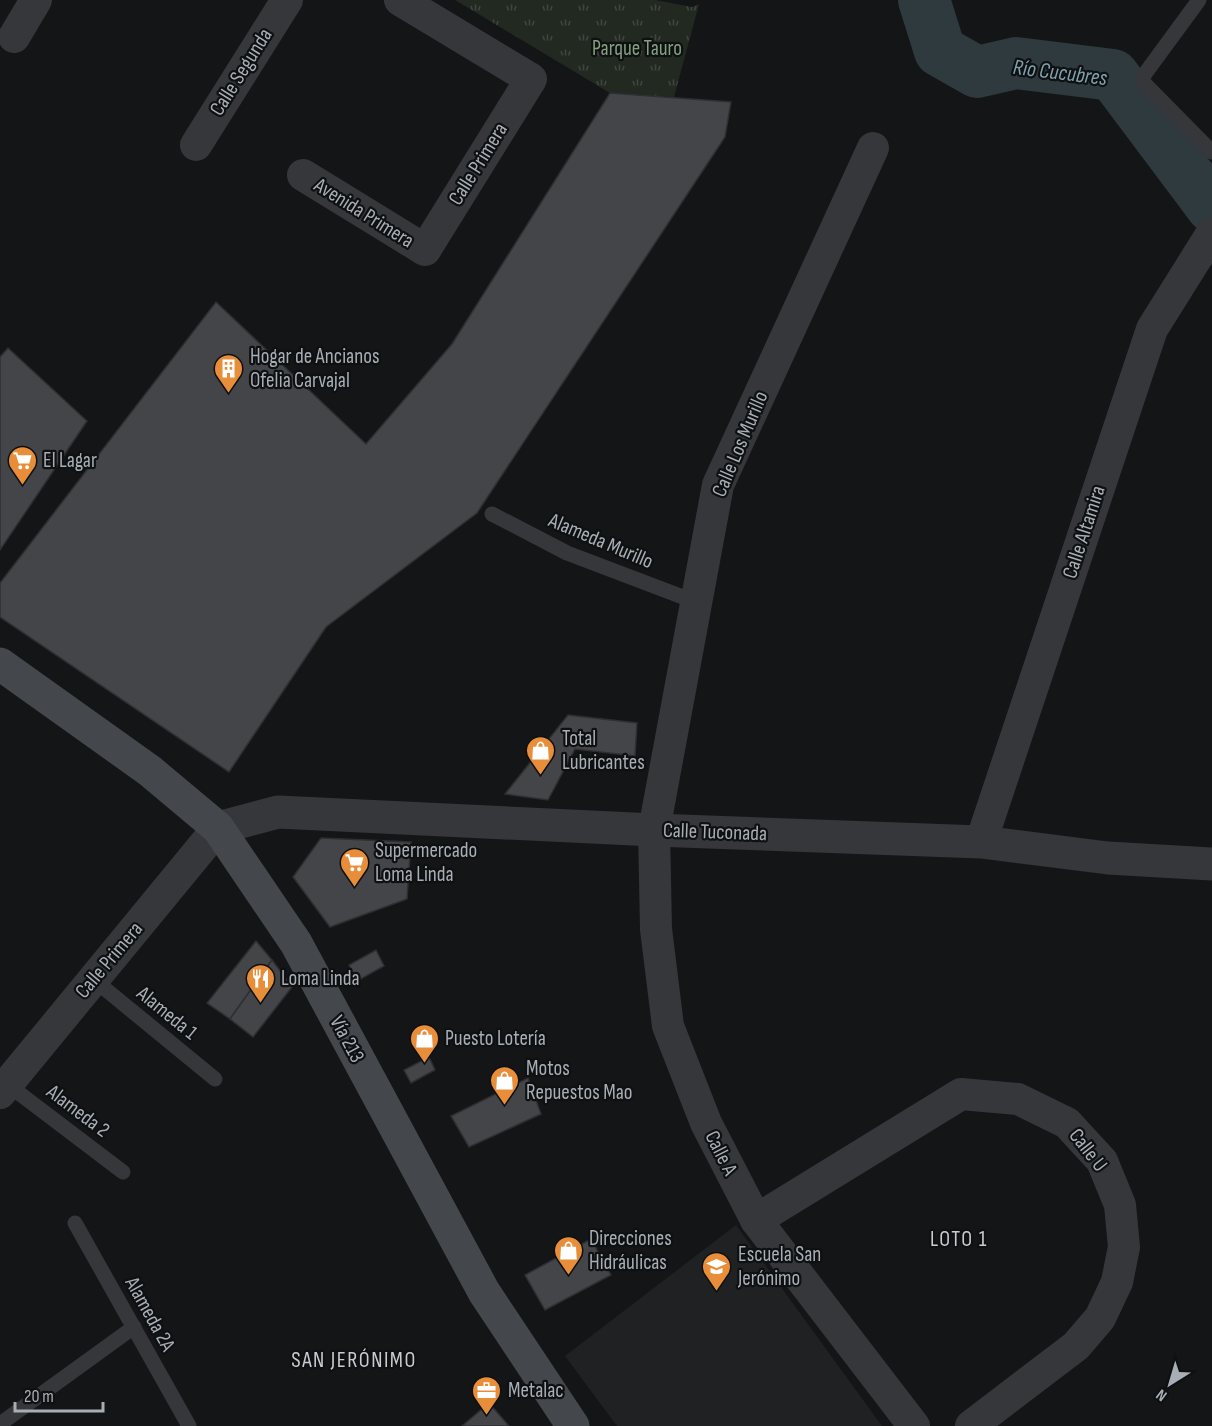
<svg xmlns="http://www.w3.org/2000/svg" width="1212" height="1426" font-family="'Sofia Sans Condensed',sans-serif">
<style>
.built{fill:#202123}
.park{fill:url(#park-tufts)}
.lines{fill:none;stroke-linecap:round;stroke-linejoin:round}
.river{stroke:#2e3a3e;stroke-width:52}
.building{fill:#434549;stroke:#2f2f32;stroke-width:1.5}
.service{stroke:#36373b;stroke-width:15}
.minor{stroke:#36373b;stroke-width:32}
.tertiary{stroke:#36373b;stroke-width:33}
.secondary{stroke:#44474b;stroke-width:33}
.labels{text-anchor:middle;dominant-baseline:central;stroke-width:4.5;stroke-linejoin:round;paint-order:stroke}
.park-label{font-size:21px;fill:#83a07f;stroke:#0f1011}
.street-label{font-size:21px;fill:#a7aeb6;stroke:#0f1011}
.poi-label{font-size:21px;fill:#a7aeb6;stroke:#0f1011;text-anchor:start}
.water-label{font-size:22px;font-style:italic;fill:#80a1af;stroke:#0f1011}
.neighbourhood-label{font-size:22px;letter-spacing:1.5px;fill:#c8ccd2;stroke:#0f1011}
</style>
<defs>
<pattern id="park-tufts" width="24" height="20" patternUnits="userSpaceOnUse" patternTransform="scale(1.5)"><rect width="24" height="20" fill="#212921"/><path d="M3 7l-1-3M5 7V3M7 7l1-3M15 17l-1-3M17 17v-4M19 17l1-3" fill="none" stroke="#3e463f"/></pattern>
</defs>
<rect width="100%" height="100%" fill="#141516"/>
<!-- built -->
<path class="built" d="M736,1225l146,201h-265l-52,-70z"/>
<!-- park -->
<path class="park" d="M455,0h200l37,7 7,-3 -25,93 -64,-4z"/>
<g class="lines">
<!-- river -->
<path class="river" d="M924,0l16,51 37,21 39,-9 97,12 99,132"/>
</g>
<!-- building -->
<g class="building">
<path d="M610,93l121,9 -6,35 -248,376 -151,114 -97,145 -229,-155v-34l216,-281 150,142 86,-100z"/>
<path d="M8,348l79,73 -87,129v-193z"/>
<path d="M568,715l69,8 -2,33 -60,-7 -27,51 -43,-6z"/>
<path d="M321,838l90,4 -4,57 -77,28 -37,-50z"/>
<path d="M256,941l16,19 -42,59 -23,-16z"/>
<path d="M376,950l8,16 -27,15 -8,-16z"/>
<path d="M272,960l20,27 -39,50 -23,-18z"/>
<path d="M429,1057l6,13 -24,13 -7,-13z"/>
<path d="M528,1078l13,36 -72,33 -18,-31z"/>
<path d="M591,1239l20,36 -66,35 -20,-35z"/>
<path d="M489,1403l20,23h-47z"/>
</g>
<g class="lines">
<!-- service -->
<g class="service">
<path d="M1199,0l-55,75 -1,7 69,70"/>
<path d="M492,514l75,39 129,49"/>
<path d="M93,979l122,100"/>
<path d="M7,1084l116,88"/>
<path d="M75,1223l114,203"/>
<path d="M0,1424l134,-97"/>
</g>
<!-- minor -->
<g class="minor">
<path d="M14,37l22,-37"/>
<path d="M196,145l91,-145"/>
<path d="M873,148l-155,337 -64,345 2,99 12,97 38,97 50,97 158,206"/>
<path d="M303,175l122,75 106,-171 -131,-79"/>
<path d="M981,842l171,-513 60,-96"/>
<path d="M0,1093l218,-265"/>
<path d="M756,1220l205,-126 57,5 49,24 35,38 18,44 4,42 -7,35 -17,36 -24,28 -105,80"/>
</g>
<!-- tertiary -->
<path class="tertiary" d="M218,828l60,-16 376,18 327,12 127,16 104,6"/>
<!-- secondary -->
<path class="secondary" d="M0,664l150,107 68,57 78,115 188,349 89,134"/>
</g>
<!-- icons -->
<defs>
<symbol id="building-pin" viewBox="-11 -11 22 30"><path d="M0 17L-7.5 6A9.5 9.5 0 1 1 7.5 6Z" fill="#e88e3b" stroke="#0f1011"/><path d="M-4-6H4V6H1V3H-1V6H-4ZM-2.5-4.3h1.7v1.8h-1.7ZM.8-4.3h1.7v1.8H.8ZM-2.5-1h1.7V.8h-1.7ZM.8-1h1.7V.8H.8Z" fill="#fff"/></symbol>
<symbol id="supermarket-pin" viewBox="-11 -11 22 30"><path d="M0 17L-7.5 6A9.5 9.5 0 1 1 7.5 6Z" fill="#e88e3b" stroke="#0f1011"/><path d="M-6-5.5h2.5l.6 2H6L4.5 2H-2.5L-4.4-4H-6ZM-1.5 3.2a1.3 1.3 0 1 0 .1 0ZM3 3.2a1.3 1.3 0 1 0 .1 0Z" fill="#fff"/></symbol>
<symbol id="shop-pin" viewBox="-11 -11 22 30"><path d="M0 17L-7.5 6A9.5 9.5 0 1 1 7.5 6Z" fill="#e88e3b" stroke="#0f1011"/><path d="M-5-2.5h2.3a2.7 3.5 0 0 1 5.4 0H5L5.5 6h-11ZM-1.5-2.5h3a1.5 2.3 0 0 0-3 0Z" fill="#fff"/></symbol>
<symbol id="restaurant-pin" viewBox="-11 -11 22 30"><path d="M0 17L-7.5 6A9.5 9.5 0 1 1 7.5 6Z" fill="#e88e3b" stroke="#0f1011"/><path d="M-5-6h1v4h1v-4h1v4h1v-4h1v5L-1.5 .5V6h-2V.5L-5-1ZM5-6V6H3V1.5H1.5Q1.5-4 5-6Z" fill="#fff"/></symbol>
<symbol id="school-pin" viewBox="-11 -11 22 30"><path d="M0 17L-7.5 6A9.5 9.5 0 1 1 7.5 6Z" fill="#e88e3b" stroke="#0f1011"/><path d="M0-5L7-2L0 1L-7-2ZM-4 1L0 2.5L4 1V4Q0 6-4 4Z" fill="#fff"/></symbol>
<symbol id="office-pin" viewBox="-11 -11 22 30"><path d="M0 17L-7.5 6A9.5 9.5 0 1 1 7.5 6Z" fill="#e88e3b" stroke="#0f1011"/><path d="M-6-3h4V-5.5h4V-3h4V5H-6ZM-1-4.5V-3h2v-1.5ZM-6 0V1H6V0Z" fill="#fff"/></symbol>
</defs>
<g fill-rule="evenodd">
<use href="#building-pin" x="212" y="352" width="33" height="45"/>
<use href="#supermarket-pin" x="6" y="444" width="33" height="45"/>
<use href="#shop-pin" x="524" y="734" width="33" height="45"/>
<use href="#supermarket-pin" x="338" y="846" width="33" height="45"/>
<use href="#restaurant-pin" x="244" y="962" width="33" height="45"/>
<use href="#shop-pin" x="408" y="1022" width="33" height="45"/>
<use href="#shop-pin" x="488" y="1064" width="33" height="45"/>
<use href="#shop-pin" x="552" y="1234" width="33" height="45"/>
<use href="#school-pin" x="700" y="1250" width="33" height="45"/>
<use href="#office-pin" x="470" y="1374" width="33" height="45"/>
</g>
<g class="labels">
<!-- park labels -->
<g class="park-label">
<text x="637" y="48">Parque Tauro</text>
</g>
<!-- street labels -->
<g class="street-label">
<text transform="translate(241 72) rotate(-58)">Calle Segunda</text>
<text transform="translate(478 164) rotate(-58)">Calle Primera</text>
<text transform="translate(364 213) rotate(32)">Avenida Primera</text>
<text transform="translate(740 444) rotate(-67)">Calle Los Murillo</text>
<text transform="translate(1084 532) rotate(-72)">Calle Altamira</text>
<text transform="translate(601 541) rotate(23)">Alameda Murillo</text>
<text transform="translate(715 832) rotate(2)">Calle Tuconada</text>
<text transform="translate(109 960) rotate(-50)">Calle Primera</text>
<text transform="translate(167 1013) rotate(39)">Alameda 1</text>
<text transform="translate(347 1039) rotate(62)">Vía 213</text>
<text transform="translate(78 1111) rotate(37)">Alameda 2</text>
<text transform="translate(1088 1150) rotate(52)">Calle U</text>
<text transform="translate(721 1153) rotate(63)">Calle A</text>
<text transform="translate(150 1314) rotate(61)">Alameda 2A</text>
</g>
<!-- poi labels -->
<g class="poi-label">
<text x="250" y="356">Hogar de Ancianos<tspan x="250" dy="24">Ofelia Carvajal</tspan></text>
<text x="43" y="460">El Lagar</text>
<text x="562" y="738">Total<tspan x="562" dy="24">Lubricantes</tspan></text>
<text x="375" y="850">Supermercado<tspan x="375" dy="24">Loma Linda</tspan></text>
<text x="281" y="978">Loma Linda</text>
<text x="445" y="1038">Puesto Lotería</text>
<text x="526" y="1068">Motos<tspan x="526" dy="24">Repuestos Mao</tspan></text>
<text x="589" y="1238">Direcciones<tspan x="589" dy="24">Hidráulicas</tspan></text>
<text x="738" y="1254">Escuela San<tspan x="738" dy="24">Jerónimo</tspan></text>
<text x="508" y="1390">Metalac</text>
</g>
<!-- water labels -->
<g class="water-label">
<text transform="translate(1060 73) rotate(7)">Río Cucubres</text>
</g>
<!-- neighbourhood labels -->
<g class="neighbourhood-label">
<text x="959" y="1239">LOTO 1</text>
<text x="354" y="1360">SAN JERÓNIMO</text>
</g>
</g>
<!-- north arrow -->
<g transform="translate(1170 1384) rotate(217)" stroke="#0f1011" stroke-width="4.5" paint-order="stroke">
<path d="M0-4.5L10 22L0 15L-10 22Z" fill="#a7aeb6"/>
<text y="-9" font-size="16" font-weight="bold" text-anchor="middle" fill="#a7aeb6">N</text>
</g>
<!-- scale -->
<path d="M15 1402v9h88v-9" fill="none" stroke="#a7aeb6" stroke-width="3"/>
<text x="24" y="1402" font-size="18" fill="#a7aeb6" stroke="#0f1011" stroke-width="4.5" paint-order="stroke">20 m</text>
</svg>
